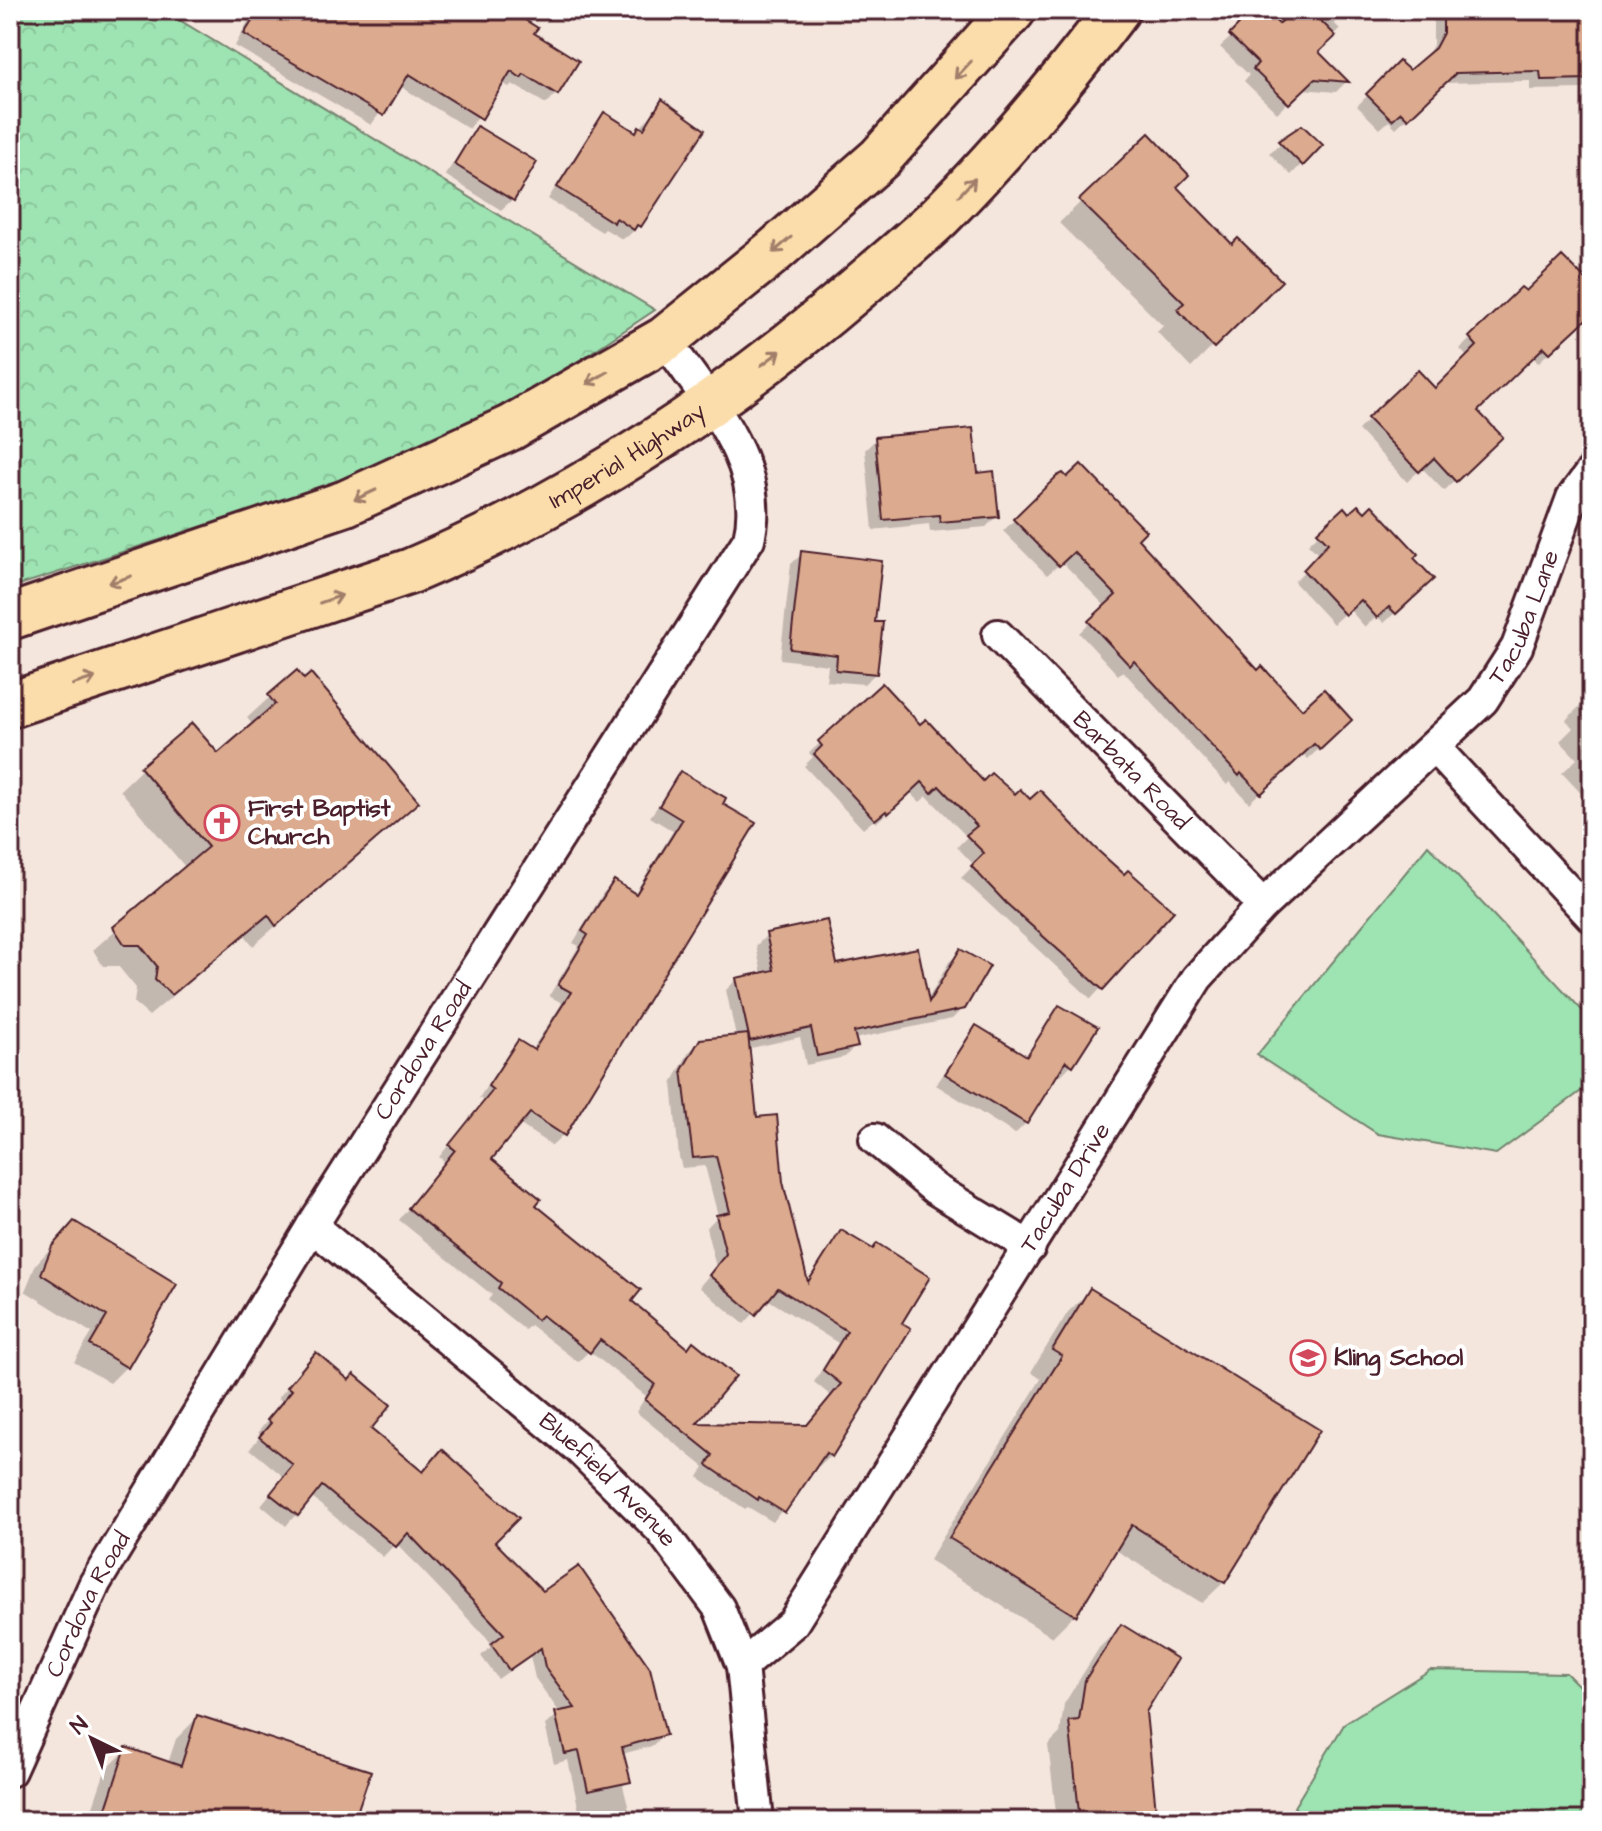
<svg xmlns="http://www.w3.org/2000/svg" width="1602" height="1831" font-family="'Architects Daughter',sans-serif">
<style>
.forest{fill:url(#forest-crowns);stroke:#74826e;stroke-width:2}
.pitch{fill:#9de4b2;stroke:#74826e;stroke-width:2}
.shadow{fill:#0003}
.building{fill:#dcaa8e;stroke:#4a1f2b;stroke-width:2}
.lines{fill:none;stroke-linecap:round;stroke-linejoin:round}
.street-casing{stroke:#4a1f2b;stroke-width:36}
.primary-casing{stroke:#4a1f2b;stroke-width:50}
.street{stroke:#fff;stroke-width:30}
.primary{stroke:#fbddab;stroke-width:44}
.oneway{stroke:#a27e6b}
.labels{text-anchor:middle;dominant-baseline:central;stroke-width:8;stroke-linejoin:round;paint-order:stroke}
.street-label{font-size:24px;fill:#4a1f2b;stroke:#fff}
.poi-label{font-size:24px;font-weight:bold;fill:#4a1f2b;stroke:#fff;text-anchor:start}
</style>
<defs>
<pattern id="forest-crowns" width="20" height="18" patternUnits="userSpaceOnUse" patternTransform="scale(2)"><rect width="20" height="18" fill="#9de4b2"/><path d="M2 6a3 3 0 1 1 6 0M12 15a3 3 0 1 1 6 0" fill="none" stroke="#89c399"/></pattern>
</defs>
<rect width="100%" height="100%" fill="#f4e6dd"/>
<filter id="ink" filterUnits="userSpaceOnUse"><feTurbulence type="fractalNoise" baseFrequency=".0125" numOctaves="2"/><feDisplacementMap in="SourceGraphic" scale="16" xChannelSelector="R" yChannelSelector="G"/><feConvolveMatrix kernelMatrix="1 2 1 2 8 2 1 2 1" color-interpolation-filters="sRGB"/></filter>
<g filter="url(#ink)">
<!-- forest -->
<path class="forest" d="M10,10h153l492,300 -117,78 -180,88 -348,112z"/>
<!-- pitch -->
<g class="pitch">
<path d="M1428,845l164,176v62l-96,71 -118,-20 -121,-79z"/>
<path d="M1430,1670l136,3 26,26v122h-282l-16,-14 51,-84z"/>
</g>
<!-- shadow -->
<g class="shadow">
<path d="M254,10h251l27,24 25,59 -11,11 -34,-20 -3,3 -7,-4 -33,46 -69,-43 -29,39 -136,-79z"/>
<path d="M1261,10l18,17 17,-17h52l-14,13 6,6 -23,23 29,30 -10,10 -34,-3 -25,24 -33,-32 5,-6 -29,-28z"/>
<path d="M1433,10h159v71l-8,8 -54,1v-9l-86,2 -48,45 -7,-7 -9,8 -23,-23 42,-42 9,9 18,-15 7,-13z"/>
<path d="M662,102l-23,124 -11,10 -6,3 -17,-10 -3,3 -54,-33 46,-73 10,-11 31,19z"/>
<path d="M1302,127l18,18 -29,30 -22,-22z"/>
<path d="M477,129l35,71 -11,10 -56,-35z"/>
<path d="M1149,136l25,51 58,60 47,34 -88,87 -34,-36 6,-6 -104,-103z"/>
<path d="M1521,289l5,5 66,-5v22l-54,52 -6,-7 -56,55 24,26 -56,54 -22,-23 -15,14 -49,-52 60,-58 17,18 33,-32 -8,-9z"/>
<path d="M876,439l100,36 21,41 -11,11 -56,5 -1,-8 -56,6 -8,-80z"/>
<path d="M1058,477l77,63 123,133 44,39 48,8 -42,39 -6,-6 -53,50 -19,-21 -3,3 -104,-114 -5,4 -39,-42 27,-26 -44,-45 -15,13 -44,-44z"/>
<path d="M1344,510l68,48 8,32 -36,33 -7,-7 -12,11 -16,-18 -16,15 -39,-42 25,-27 -11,-11z"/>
<path d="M802,554l71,69 2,51 -11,10 -38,-3 2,-16 -48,-6 11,-95z"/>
<path d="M296,673l98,150 -141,123 -8,-11 -96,81 -15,-13 2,-15 -18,-22h-15l-10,-16 93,-82 -66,-78 22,-21 75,-13 36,-31 -6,-7z"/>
<path d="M1592,694v111l-30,-32 15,-14 -17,-18 13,-13 -7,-8z"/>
<path d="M920,727l63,57 32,12 77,52 79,63 -80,88 -130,-121 13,-13 -17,-18 10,-10 -40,-41 -7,6 -10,-10 -34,31 -2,-3 -11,9 -59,-63 9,-9 -4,-4 11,-10z"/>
<path d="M681,773l72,51 -190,311 -11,11 -33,-22 -30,35 140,143 64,123 113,2 25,-31 -17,-14 24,-39 -71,-44 -23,25 -45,-37 17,-20 -10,-39 12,-12 -13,-50 -23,2 -3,-11 -7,-74 17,-31 12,-11 35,-4 -10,-47 11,-11 25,-5 -6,-28 11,-11 68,32 92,34 22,-39 11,-10 3,56 -11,11 -98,20 1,7 -10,11 -39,8 -6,-28 -53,12 8,70 26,63 25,100 36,-50 58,91 -70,133 -11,10 -3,-2 -43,58 -25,-15 -3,2 -47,-32 6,-10 -68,-55 10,-16 -57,-45 -11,11 -48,-37 -5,5 -37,-30 4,-5 -93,-75 46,-58 -6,-5 45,-56 -5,-3 29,-45 10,-10 13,8 31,-48 -13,-7 30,-50 -6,-3 30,-50 11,-11 20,13 39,-64 -23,-14z"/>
<path d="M1060,1007l12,57 -11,11 -5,-2 -30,50 -11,11 -79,-49 40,-58 49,30z"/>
<path d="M74,1223l100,62 -48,82 -16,16 -36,-21 18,-29 -67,-42 11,-27z"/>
<path d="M1090,1291l134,291 -22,21 -88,-54 -40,66 -22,22 -123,-77 112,-181 -10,-7 37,-60z"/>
<path d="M306,1366l62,64 124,112 171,193 -11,11 -30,8 6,27 -5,5 9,35h-69l16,-10 -11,-51 -14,4 -9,-39 15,-12 -25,-35 -5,-22 -32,23 -17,-23 12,-11 -97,-102 -13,14 -72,-60 -25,29 -25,-21 23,-28 -34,-28 11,-14 -3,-3 25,-30 -5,-4z"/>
<path d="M1121,1626l23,85 11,110h-98l-9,-76 12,-12 4,-29 35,-56z"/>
<path d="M198,1717l171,55 -17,49h-264l17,-50 22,-22 41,14 8,-24z"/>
</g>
<!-- building -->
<g class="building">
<path d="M259,10h250l29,18 -4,5 45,28 -21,34 -34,-21 -3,4 -10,-7 -29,48 -73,-45 -25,42 -140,-82z"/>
<path d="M1253,10h11l15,14 14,-14h17l26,26 -17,16 30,30 -34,-3 -26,25 -36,-35 5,-6 -29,-28z"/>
<path d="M1443,10h149v69l-51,1 -1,-9 -84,2 -48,46 -7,-7 -9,8 -26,-26 33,-33 10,9 26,-22 8,-15z"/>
<path d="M662,99l43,31 -64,97 -4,-2 -3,5 -18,-12 -2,5 -57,-36 47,-75 32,20 3,-6 5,3z"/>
<path d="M1302,125l21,20 -20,21 -25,-25z"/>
<path d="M477,126l60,36 -23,39 -60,-37z"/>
<path d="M1149,133l40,42 -12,12 55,57 6,-6 44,43 -68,67 -37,-39 7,-6 -105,-103z"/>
<path d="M1562,256l30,30v28l-42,39 -6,-6 -66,64 25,26 -47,45 -22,-24 -15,14 -52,-54 51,-48 17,18 42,-42 -8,-9 52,-50 5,4z"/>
<path d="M973,428l5,45 16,-2 5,46 -59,5 -1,-7 -56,5 -8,-83z"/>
<path d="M1081,464l65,67 -8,8 120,131 4,-4 40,43 22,-20 28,31 -32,30 -6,-6 -53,50 -20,-21 -2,3 -105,-115 -4,5 -42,-45 28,-26 -42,-43 -15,14 -46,-47 44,-43 6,-3 4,4z"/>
<path d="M1358,505l7,7 7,-7 46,49 -4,4 20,21 -38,35 -7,-7 -12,11 -16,-18 -16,15 -42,-45 25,-27 -11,-11 27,-25 5,6z"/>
<path d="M801,551l81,10 -7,61h8l-6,52 -41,-4 1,-15 -47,-6z"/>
<path d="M297,670l7,9 7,-6 108,129 -143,124 -8,-11 -96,80 -17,-15 2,-14 -17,-21h-15l-12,-18 95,-80 -68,-80 52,-44 26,30 57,-49 -7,-9z"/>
<path d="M882,683l38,41 6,-5 57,62 8,-8 24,21 5,-5 10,10 10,-9 54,57 30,27 4,-4 46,41 -71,79 -97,-87 -35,-37 13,-13 -18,-18 11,-9 -38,-40 -7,7 -10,-11 -34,32 -2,-3 -11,9 -61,-66 8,-8 -4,-5z"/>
<path d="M680,771l46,27 -3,6 33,19 -191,313 -35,-23 -38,46 49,40 -5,6 105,85 -9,11 56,47 5,-7 43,35 -39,47 110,2 34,-41 -18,-14 24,-39 -69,-43 -22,27 -47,-40 17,-21 -10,-39 14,-3 -14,-56 -23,2 -11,-88 18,-31 48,-5 9,83 20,-2 6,67 25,100 33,-52 32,19 4,-6 53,34 -28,46 9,5 -56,92 -23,37 -6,-4 -41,60 -26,-16 -1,3 -51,-35 6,-10 -68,-55 10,-16 -55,-44 -10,13 -48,-38 -5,5 -39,-32 3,-5 -93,-75 47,-58 -6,-5 44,-55 -5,-4 30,-46 16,10 37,-58 -13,-7 30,-50 -6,-4 32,-51 22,14 46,-74 -23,-14z"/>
<path d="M827,920l10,44 81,-16 11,54 31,-53 30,17 -25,43 -111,23 4,15 -41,9 -6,-28 -61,13 -14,-63 38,-8 -8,-37z"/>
<path d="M1059,1005l39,22 -25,39 -7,-5 -39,63 -82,-50 31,-49 51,31z"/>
<path d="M74,1221l103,63 -49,84 -38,-23 17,-29 -66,-42 11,-28z"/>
<path d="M1090,1288l230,142 -95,153 -93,-58 -56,91 -127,-78 113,-182 -10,-6z"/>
<path d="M316,1352l33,28 5,-6 37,31 -20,24 52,43 19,-23 77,69 -24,24 48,49 36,-25 71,102 16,67 -44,12 9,35 -43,9 -9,-40 -14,3 -10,-42 20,-4 -30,-41 -4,-19 -32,22 -18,-26 13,-10 -96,-101 -12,14 -74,-61 -24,30 -28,-22 23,-29 -34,-28 12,-14 -4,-3 25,-30 -5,-3z"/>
<path d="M1121,1624l57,35 -32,53 11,109h-77l-11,-100 10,-1 6,-40z"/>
<path d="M197,1715l174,56 -17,50h-252l24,-74 55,19z"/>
</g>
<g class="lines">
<defs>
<g id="street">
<path id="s1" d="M998,635l265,270"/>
<path d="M1435,748l157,169"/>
<path d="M875,1139l60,50 95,58"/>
<path id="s2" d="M312,1226l265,221 83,82 59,79 23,58 16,155"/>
<path id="s3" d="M742,1666l51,-43 404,-645 66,-73 220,-205 34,-53 55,-149 20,-27"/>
<path id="s4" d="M10,1771l85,-188 217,-357 437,-687c19,-76 -45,-141 -84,-200"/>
</g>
<g id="primary">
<path d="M10,617l336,-114 164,-75 155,-89 108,-87 107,-94 133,-148"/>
<path id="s5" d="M10,705l401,-134c163,-69 313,-168 447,-283 27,-24 56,-47 82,-72 64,-64 122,-134 177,-206"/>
</g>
</defs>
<!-- street casing -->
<use href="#street" class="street-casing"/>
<!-- primary casing -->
<use href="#primary" class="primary-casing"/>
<!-- street -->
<use href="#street" class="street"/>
<!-- primary -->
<use href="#primary" class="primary"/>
</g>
<!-- one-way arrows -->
<defs><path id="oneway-shaft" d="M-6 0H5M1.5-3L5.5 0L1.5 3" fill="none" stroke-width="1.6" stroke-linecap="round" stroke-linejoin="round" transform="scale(2)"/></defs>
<g class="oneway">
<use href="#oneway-shaft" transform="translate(963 70) rotate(133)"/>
<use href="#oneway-shaft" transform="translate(967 187) rotate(-47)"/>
<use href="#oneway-shaft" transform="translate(782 245) rotate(139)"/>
<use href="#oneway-shaft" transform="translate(771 358) rotate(-37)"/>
<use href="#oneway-shaft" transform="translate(597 378) rotate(150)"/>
<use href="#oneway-shaft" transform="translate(365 495) rotate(155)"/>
<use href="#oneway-shaft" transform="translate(120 580) rotate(161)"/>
<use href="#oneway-shaft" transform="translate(331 599) rotate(-19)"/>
<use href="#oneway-shaft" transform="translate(84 681) rotate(-18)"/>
</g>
</g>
<!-- icons -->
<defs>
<symbol id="church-ring" viewBox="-11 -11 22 22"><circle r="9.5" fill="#fff" stroke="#d1495b" stroke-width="1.5"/><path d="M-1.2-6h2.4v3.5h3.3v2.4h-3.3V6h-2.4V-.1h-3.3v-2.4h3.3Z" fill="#d1495b"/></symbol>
<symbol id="school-ring" viewBox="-11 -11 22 22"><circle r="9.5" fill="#fff" stroke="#d1495b" stroke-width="1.5"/><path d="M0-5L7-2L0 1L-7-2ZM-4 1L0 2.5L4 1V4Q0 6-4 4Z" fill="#d1495b"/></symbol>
</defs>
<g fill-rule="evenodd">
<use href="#church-ring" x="202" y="803" width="40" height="40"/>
<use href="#school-ring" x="1288" y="1338" width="40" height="40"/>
</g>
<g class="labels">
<!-- street labels -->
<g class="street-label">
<text stroke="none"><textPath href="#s5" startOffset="668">Imperial Highway</textPath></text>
<text stroke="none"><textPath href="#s3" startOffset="1320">Tacuba Lane</textPath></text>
<text stroke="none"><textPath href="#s1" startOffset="190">Barbata Road</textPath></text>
<text stroke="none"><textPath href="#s4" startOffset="832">Cordova Road</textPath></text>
<text stroke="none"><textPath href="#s3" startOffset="580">Tacuba Drive</textPath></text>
<text stroke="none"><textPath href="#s2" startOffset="390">Bluefield Avenue</textPath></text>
<text stroke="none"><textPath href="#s4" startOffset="184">Cordova Road</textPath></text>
</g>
<!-- poi labels -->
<g class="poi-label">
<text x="248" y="809">First Baptist<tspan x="248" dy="28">Church</tspan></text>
<text x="1334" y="1358">Kling School</text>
</g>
</g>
<!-- margin -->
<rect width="1602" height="1831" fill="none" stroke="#fff" stroke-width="40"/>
<rect x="20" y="20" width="1562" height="1791" fill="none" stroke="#4a1f2b" stroke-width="3" filter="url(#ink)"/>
<!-- north arrow -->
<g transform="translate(92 1739) rotate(317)" stroke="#ffffff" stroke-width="6" paint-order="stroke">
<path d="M0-6L14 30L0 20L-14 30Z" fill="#4a1f2b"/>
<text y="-12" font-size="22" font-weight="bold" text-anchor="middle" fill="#4a1f2b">N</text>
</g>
</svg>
